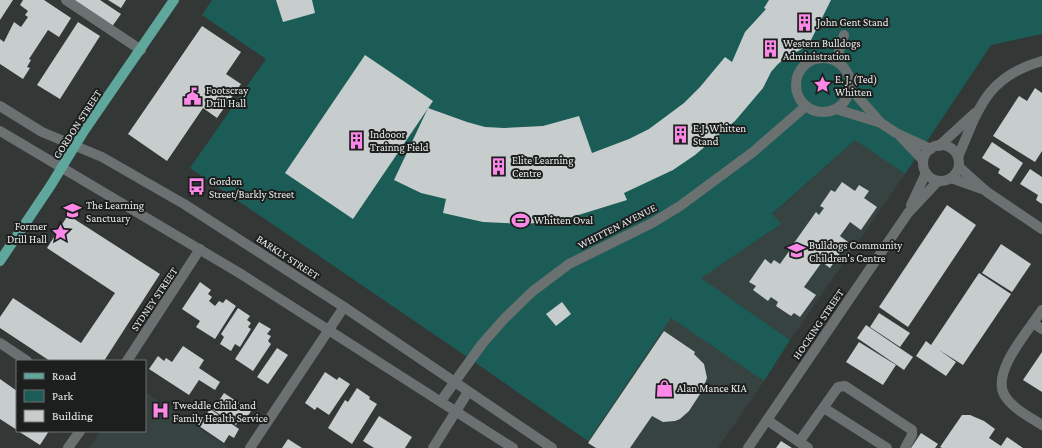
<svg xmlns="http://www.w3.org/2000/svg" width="1042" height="448" font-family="'Crimson Pro',serif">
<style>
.built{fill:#374341}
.green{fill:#1b5d56}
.building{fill:#c6cdcc}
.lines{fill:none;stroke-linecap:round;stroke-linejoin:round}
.minor{stroke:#6b7170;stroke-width:10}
.major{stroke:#5fa69d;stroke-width:10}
.labels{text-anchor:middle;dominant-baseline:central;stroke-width:4;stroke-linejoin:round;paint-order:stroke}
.poi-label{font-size:11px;fill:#e8eceb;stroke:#1c1f1e;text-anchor:start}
.street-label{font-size:11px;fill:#e8eceb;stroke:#1c1f1e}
</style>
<rect width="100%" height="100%" fill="#333837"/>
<!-- built -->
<g class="built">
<path d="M855,140l50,34 -115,166 -90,-62 80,-53 -8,-10z"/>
<path d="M671,318l93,63 -46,67h-121l-9,-7z"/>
<path d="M145,392l84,56h-140l12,-17h44z"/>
</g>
<!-- green -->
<path class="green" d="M212,0h830v34l-51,11 -86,129 -50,-34 -83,74 9,10 -80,54 89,62 -26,41 -93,-63 -83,123 -128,-89 -270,-184 76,-109 -64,-44z"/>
<!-- building -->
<g class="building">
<path d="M0,0h13l-13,20z"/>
<path d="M23,0h21l27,18 -12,19 -11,-7 -19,29 2,1 -4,7 3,1 -7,11 -23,-15v-25l4,3 10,-20 7,5 7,-10 -3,-2 3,-4 -8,-6z"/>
<path d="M69,0h31l21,14 -10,14z"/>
<path d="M108,0h18l-5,8z"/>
<path d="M276,0h36l3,13 -32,9z"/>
<path d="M769,0h62l-23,46 -22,11 -9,8 -6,7 -8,16 -28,33 -40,34 -22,15 -49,23 3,7 -55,17 -22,4 -23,3 -44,-2 -40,-9 3,-14 -25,-6 -27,-13 34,-72 39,14 18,5 19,1 39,-2 36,-10 13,37 37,-14 20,-10 35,-26 16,-16 25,-30 7,5 13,-30 21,-23 -2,-1z"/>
<path d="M78,22l22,14 -40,63 -23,-14z"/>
<path d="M202,26l39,26 -15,22 15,10 -24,34 -14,-10 -36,53 -39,-27z"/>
<path d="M365,55l68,46 -80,118 -68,-46z"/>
<path d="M1035,88l7,5v58l-7,11 -42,-26 26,-40 8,5z"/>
<path d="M992,142l31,21 -12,19 -13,-9 2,-4 -18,-11z"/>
<path d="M1030,169l12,8v27l-6,-4 2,-5 -18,-11z"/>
<path d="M842,182l13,9 4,-6 10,6 -5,7 13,9 -16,23 -11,-8 -10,14 8,6 -18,26 -8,-6 -18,25 12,8 -16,22 -6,-4 -3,3 -15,-10 2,-4 -7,-5 -3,4 -15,-11 3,-4 -7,-4 16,-23 6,5 3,-4 6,4 10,-14 3,2 4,-6 -3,-3 22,-31 3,3 5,-7 -4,-2 11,-16 4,2z"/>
<path d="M947,205l29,20 -68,102 -29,-20z"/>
<path d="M68,215l92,59 -56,87h-54l-50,-33v-11l13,-19 68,45 34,-50 -68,-45z"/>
<path d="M1001,244l30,20 -19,28 -30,-19z"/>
<path d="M979,273l32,21 -48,71 -24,-15 17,12 -10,14 -30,-20 10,-15 5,4z"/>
<path d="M200,282l11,8 -3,4 4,3 -3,4 6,5 4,-5 4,2 3,-4 10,7 -21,33 -19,-12 4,-6 -18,-12z"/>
<path d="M562,302l9,12 -15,12 -10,-12z"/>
<path d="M238,308l12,8 -3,4 4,3 -3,4 3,2 -11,18 -5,-3 -4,7 -11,-7 4,-7 -3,-3z"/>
<path d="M879,313l31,20 -10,14 -30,-20z"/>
<path d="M259,322l12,7 -4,5 4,2 -3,5 3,3 -18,27 -18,-12z"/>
<path d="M866,325l47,32 -9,13 -47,-32z"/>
<path d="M664,331l31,21 -1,2 10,10 3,14 -5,13 -13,20 -9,8 -5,2 -12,1 -11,-6 -22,32h-34l-8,-5z"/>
<path d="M859,342l37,23 -13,20 -37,-23z"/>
<path d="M183,346l21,14 -5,8 21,14 -5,8 -16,-10 -10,15 -40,-26 9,-13 6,5 2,-3 6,4z"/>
<path d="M277,348l11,7 -20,29 -11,-7z"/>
<path d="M1042,352v40l-19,-12z"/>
<path d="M325,372l12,8 2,-3 11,7 -21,31 -12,-8 -2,3 -10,-7z"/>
<path d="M0,379l17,12v39l-17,-11z"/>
<path d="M357,388l13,9 -1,2 8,5 -25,40 -24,-16 17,-28 3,2z"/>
<path d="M224,393l27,18 -6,9 -4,-3 -5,8 -23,-15z"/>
<path d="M210,409l29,20 -5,9 -5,-3 -5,8 -25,-17z"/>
<path d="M962,415h8l14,6 11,8 -6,9 12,8 6,-9 16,11h-81l-2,-1z"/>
<path d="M379,416l33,21 -7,11h-31l-11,-7z"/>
<path d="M18,431h31l-9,14z"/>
<path d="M921,433l17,11 -3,4h-24z"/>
<path d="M288,439l14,9h-20z"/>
<path d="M781,441l11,7h-16z"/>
</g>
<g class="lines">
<!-- minor -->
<g class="minor">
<path d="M66,0l75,50"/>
<circle cx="823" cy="85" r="27"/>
<path d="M836,61l8,-26"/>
<path d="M850,88l31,35 15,10 35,16"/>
<path d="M0,106l42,26 60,25 82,47 160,103 208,141"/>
<path d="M836,109l45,14"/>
<path d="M0,131l241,143 272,174"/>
<path d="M901,137l22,23"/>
<circle cx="941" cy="163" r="18"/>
<path d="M939,146l36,-33"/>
<path d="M958,157c21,-49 28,-80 84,-96"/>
<path d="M959,167l28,25 55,37"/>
<path d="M951,178l31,11"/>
<path d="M911,205l15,-32"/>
<path d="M1042,310c-13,20 -52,63 -37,86 8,13 25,21 37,29"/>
<path d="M1033,323l9,6"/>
<path d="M0,343l27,18"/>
<path d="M127,361l73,-112"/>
<path d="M441,401l41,-57 22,-25 29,-28 36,-27 83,-41 28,-17 73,-54 53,-46"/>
<path d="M824,408l63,40"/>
<path d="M767,420l41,28"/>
<path d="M799,442l39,-55 7,-1 67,44v5l-7,13"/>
<path d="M68,448l12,-17"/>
<path d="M250,448l94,-141"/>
<path d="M433,448l35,-56"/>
<path d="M748,448l160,-235 30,-32"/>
</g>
<!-- major -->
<path class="major" d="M0,261l51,-76 33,-54 90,-131"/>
</g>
<!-- icons -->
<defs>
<symbol id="building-bare" viewBox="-9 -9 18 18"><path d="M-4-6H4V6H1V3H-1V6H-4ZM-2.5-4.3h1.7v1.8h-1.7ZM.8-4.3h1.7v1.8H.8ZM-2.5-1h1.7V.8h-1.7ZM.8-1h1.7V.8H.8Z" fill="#fb87e6" stroke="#1c1f1e" stroke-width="2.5" paint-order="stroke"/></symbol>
<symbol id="sight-bare" viewBox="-9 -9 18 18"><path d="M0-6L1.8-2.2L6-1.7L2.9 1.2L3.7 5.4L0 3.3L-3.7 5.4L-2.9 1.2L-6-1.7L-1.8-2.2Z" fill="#fb87e6" stroke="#1c1f1e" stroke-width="2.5" paint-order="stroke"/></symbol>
<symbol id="civic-bare" viewBox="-9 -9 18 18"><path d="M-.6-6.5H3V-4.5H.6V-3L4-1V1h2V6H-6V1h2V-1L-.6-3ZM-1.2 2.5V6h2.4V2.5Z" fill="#fb87e6" stroke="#1c1f1e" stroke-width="2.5" paint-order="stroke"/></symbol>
<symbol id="bus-bare" viewBox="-9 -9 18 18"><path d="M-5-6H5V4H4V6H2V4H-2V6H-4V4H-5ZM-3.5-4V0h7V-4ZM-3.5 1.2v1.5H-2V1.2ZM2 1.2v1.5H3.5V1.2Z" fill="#fb87e6" stroke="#1c1f1e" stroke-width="2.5" paint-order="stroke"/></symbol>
<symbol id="school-bare" viewBox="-9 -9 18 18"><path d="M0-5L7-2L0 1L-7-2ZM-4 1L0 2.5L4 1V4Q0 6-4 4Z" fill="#fb87e6" stroke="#1c1f1e" stroke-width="2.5" paint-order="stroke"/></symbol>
<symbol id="stadium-bare" viewBox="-9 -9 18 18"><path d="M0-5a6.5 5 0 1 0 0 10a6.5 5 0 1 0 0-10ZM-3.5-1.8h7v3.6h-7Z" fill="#fb87e6" stroke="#1c1f1e" stroke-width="2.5" paint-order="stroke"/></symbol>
<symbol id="shop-bare" viewBox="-9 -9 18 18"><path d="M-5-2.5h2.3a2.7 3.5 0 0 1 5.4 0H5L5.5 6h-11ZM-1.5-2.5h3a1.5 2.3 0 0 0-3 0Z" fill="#fb87e6" stroke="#1c1f1e" stroke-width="2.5" paint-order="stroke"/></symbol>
<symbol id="hospital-bare" viewBox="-9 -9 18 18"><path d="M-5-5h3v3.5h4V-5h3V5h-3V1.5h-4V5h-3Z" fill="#fb87e6" stroke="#1c1f1e" stroke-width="2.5" paint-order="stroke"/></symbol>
</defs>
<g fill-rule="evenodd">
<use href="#building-bare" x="792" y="10" width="25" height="25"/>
<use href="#building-bare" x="758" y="36" width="25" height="25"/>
<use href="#sight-bare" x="810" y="72" width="25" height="25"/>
<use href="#civic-bare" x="180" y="84" width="25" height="25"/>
<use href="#building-bare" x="668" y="122" width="25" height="25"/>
<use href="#building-bare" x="344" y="128" width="25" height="25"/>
<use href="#building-bare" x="486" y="154" width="25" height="25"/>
<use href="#bus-bare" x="184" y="174" width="25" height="25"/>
<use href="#school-bare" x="60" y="198" width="25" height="25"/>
<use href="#stadium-bare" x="508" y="208" width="25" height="25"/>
<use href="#sight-bare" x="48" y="220" width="25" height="25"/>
<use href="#school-bare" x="784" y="238" width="25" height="25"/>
<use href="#shop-bare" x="652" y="376" width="25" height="25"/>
<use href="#hospital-bare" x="148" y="398" width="25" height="25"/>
</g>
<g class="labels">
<!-- poi labels -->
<g class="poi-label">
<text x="817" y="22">John Gent Stand</text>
<text x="783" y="43">Western Bulldogs<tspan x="783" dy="13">Administration</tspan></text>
<text x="835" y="79">E. J. (Ted)<tspan x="835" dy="13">Whitten</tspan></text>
<text x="206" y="90">Footscray<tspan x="206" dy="13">Drill Hall</tspan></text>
<text x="693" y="128">E.J. Whitten<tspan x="693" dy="13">Stand</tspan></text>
<text x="370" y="134">Indooor<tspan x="370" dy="13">Trainng Field</tspan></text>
<text x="512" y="160">Elite Learning<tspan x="512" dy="13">Centre</tspan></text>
<text x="209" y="181">Gordon<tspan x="209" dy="13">Street/Barkly Street</tspan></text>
<text x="86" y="205">The Learning<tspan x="86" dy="13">Sanctuary</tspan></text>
<text x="534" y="220">Whitten Oval</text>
<text x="47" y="226" text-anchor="end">Former<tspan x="47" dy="13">Drill Hall</tspan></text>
<text x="809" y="245">Bulldogs Community<tspan x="809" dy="13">Children's Centre</tspan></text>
<text x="677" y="388">Alan Mance KIA</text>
<text x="173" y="405">Tweddle Child and<tspan x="173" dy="13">Family Health Service</tspan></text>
</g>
<!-- street labels -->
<g class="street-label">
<text transform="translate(77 124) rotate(-57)">GORDON STREET</text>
<text transform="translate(617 226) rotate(-27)">WHITTEN AVENUE</text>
<text transform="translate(288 257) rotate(33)">BARKLY STREET</text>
<text transform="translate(154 299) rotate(-56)">SYDNEY STREET</text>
<text transform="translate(818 324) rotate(-56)">HOCKING STREET</text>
</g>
</g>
<!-- legend -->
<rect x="16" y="360" width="130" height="72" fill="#1c1f1e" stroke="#6e7170"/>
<rect x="24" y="373" width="20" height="6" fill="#5fa69d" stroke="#6e7170"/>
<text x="52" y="380" font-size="12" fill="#e8eceb">Road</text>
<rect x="24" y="390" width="20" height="12" fill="#1b5d56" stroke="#6e7170"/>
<text x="52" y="400" font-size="12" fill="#e8eceb">Park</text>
<rect x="24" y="410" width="20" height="12" fill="#c6cdcc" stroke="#6e7170"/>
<text x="52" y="420" font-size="12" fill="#e8eceb">Building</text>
</svg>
